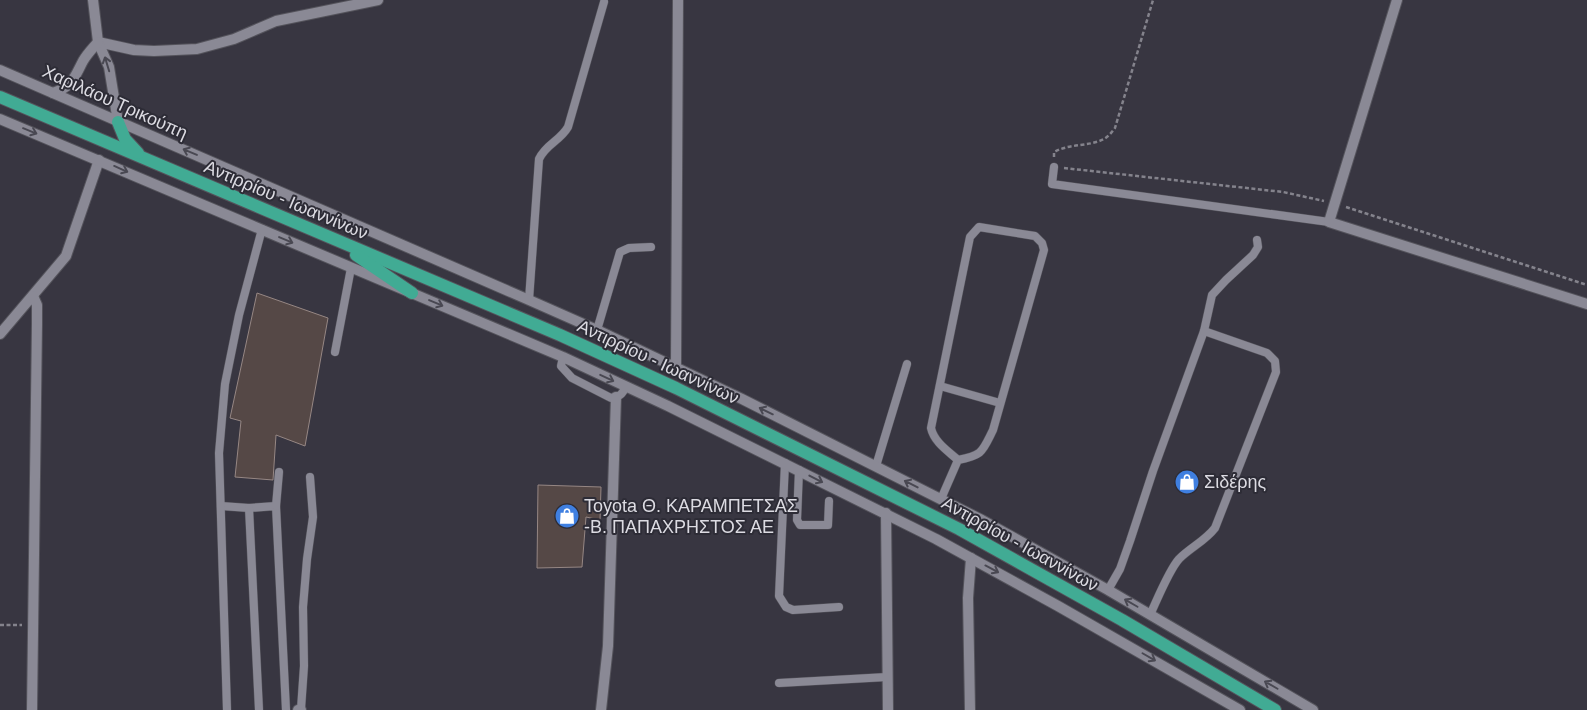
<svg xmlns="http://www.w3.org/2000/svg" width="1587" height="710" font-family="Helvetica,sans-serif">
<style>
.building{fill:#554846;stroke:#968784}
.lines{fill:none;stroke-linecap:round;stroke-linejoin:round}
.service-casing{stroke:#54535b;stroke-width:9}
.minor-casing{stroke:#54535b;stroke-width:12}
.tertiary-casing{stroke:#54535b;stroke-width:12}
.primary-casing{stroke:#54535b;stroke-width:14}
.path{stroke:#84838c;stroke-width:2.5;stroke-dasharray:4 2.5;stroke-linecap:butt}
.service{stroke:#8a8995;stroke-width:8}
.minor{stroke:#8a8995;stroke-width:10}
.tertiary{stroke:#8a8995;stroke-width:10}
.primary{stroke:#41ab94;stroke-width:12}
.oneway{stroke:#494852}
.labels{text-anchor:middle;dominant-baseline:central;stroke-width:4;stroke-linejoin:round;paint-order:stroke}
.street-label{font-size:18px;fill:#dcdbe2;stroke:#2d2c36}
.poi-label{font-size:18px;fill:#dcdbe2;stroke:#2d2c36;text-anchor:start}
</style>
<rect width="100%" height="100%" fill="#383641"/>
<!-- building -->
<g class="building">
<path d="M257,293l71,25 -23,128 -29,-11 -3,45 -38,-3 6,-56 -11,-3z"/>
<path d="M538,485l63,2 -1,33 -14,-3 -4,50 -45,1z"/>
</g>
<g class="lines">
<defs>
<g id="service">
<path d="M1054,167l-2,17 277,38"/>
<path d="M529,300l10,-141c7,-15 21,-18 29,-32l36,-125"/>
<path d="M597,330l23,-78 9,-4 22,-1"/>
<path d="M335,352l16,-84"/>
<path d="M563,357l-2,9 11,12 39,20c9,-1 11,-4 15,-11"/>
<path d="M940,386l60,17"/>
<path d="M785,463l-6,133 7,11 7,3 46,-3"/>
<path d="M876,466l31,-102"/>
<path d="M799,470l-2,50 3,5h28l1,-24"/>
<path d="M941,499l17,-39c25,-5 24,-8 35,-30l51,-180 -2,-7 -7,-7 -56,-9 -9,10 -39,191c3,14 17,23 27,32"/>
<path d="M221,506l28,2 27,-2 10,204"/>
<path d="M276,506l3,-34"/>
<path d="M249,508l10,202"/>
<path d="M1108,590l12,-21 10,-28 23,-70 51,-140 8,-36 14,-15 27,-25 5,-8 -1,-7"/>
<path d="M1150,615c7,-15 19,-45 29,-56 12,-12 26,-18 36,-31l61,-156 -1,-11 -8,-8 -63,-22"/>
<path d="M779,683l108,-6"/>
<path d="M301,709l3,-43 -1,-59 4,-48 6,-42 -3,-40"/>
<path d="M227,710l-8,-257 6,-69 14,-69 23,-86"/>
</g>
<g id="minor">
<path d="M1397,0l-68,222 258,82"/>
<path d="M98,42l36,8 20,1 43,-2 37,-10 42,-18 102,-21"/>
<path d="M0,334l66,-78 33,-96"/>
<path d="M676,367l2,-367"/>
<path d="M886,513l2,197"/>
<path d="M32,710l5,-387v-18l-4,-9"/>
<path d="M298,710h3"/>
<path d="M601,710l7,-64 8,-249"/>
<path d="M970,710l-2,-112 3,-40"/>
</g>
<g id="tertiary">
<path d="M93,0l5,42 11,25 9,55"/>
<path d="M0,70l529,230 68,30 145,69 240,121 126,70 205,120"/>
<path d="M53,93c20,-7 21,-15 30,-32 4,-7 10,-13 15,-19"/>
<path d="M0,119l563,238 105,49 268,133 122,67 182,104"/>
</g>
<g id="primary">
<path d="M0,97l560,238 116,53 283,141 163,91 153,90"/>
<path d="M118,122l7,17 13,14"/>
<path d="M356,255l56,38"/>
</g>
</defs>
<!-- service casing -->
<use href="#service" class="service-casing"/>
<!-- minor casing -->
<use href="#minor" class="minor-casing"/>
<!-- tertiary casing -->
<use href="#tertiary" class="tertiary-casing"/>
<!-- primary casing -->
<use href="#primary" class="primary-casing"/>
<!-- path -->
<g class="path">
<path d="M1054,157v-5c17,-9 34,-5 50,-13 4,-2 8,-7 11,-11l38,-128"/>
<path d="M1064,168l219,24 41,9"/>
<path d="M1346,207l241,78"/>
<path d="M0,625h22"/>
</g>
<!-- service -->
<use href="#service" class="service"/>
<!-- minor -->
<use href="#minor" class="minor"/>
<!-- tertiary -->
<use href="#tertiary" class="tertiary"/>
<!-- primary -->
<use href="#primary" class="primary"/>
</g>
<!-- one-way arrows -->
<defs><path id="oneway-shaft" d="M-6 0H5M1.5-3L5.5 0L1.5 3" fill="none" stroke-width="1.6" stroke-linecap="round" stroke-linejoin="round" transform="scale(1.25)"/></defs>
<g class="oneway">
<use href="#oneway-shaft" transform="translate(107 64) rotate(-107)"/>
<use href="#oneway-shaft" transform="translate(30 131) rotate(22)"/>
<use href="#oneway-shaft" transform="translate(190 152) rotate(-157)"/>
<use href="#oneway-shaft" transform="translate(121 169) rotate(24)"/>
<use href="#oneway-shaft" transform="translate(286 240) rotate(23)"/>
<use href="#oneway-shaft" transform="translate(436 303) rotate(23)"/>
<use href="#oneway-shaft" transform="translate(607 378) rotate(25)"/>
<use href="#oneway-shaft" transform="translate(766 411) rotate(-154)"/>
<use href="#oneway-shaft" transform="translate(816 479) rotate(27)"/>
<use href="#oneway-shaft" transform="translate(911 484) rotate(-153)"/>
<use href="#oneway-shaft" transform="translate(992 569) rotate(28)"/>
<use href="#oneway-shaft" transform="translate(1131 603) rotate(-150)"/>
<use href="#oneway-shaft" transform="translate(1149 657) rotate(30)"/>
<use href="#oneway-shaft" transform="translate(1271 685) rotate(-150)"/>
</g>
<!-- icons -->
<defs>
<symbol id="shop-disc" viewBox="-11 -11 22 22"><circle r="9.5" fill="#3f7fe0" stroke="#2d2c36"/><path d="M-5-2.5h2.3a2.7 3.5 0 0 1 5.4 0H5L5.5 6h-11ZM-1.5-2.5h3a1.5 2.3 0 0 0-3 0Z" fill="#fff"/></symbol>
</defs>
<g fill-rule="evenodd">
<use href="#shop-disc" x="1173" y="468" width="28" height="28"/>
<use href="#shop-disc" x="553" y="502" width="28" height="28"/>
</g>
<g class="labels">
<!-- street labels -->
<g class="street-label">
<text transform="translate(115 102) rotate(24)">Χαριλάου Τρικούπη</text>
<text transform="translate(286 200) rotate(23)">Αντιρρίου - Ιωαννίνων</text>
<text transform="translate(658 362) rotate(25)">Αντιρρίου - Ιωαννίνων</text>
<text transform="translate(1020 544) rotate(29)">Αντιρρίου - Ιωαννίνων</text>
</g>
<!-- poi labels -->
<g class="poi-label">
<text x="1204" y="482">Σιδέρης</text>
<text x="584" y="506">Toyota Θ. ΚΑΡΑΜΠΕΤΣΑΣ<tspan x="584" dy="21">-Β. ΠΑΠΑΧΡΗΣΤΟΣ ΑΕ</tspan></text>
</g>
</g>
</svg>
